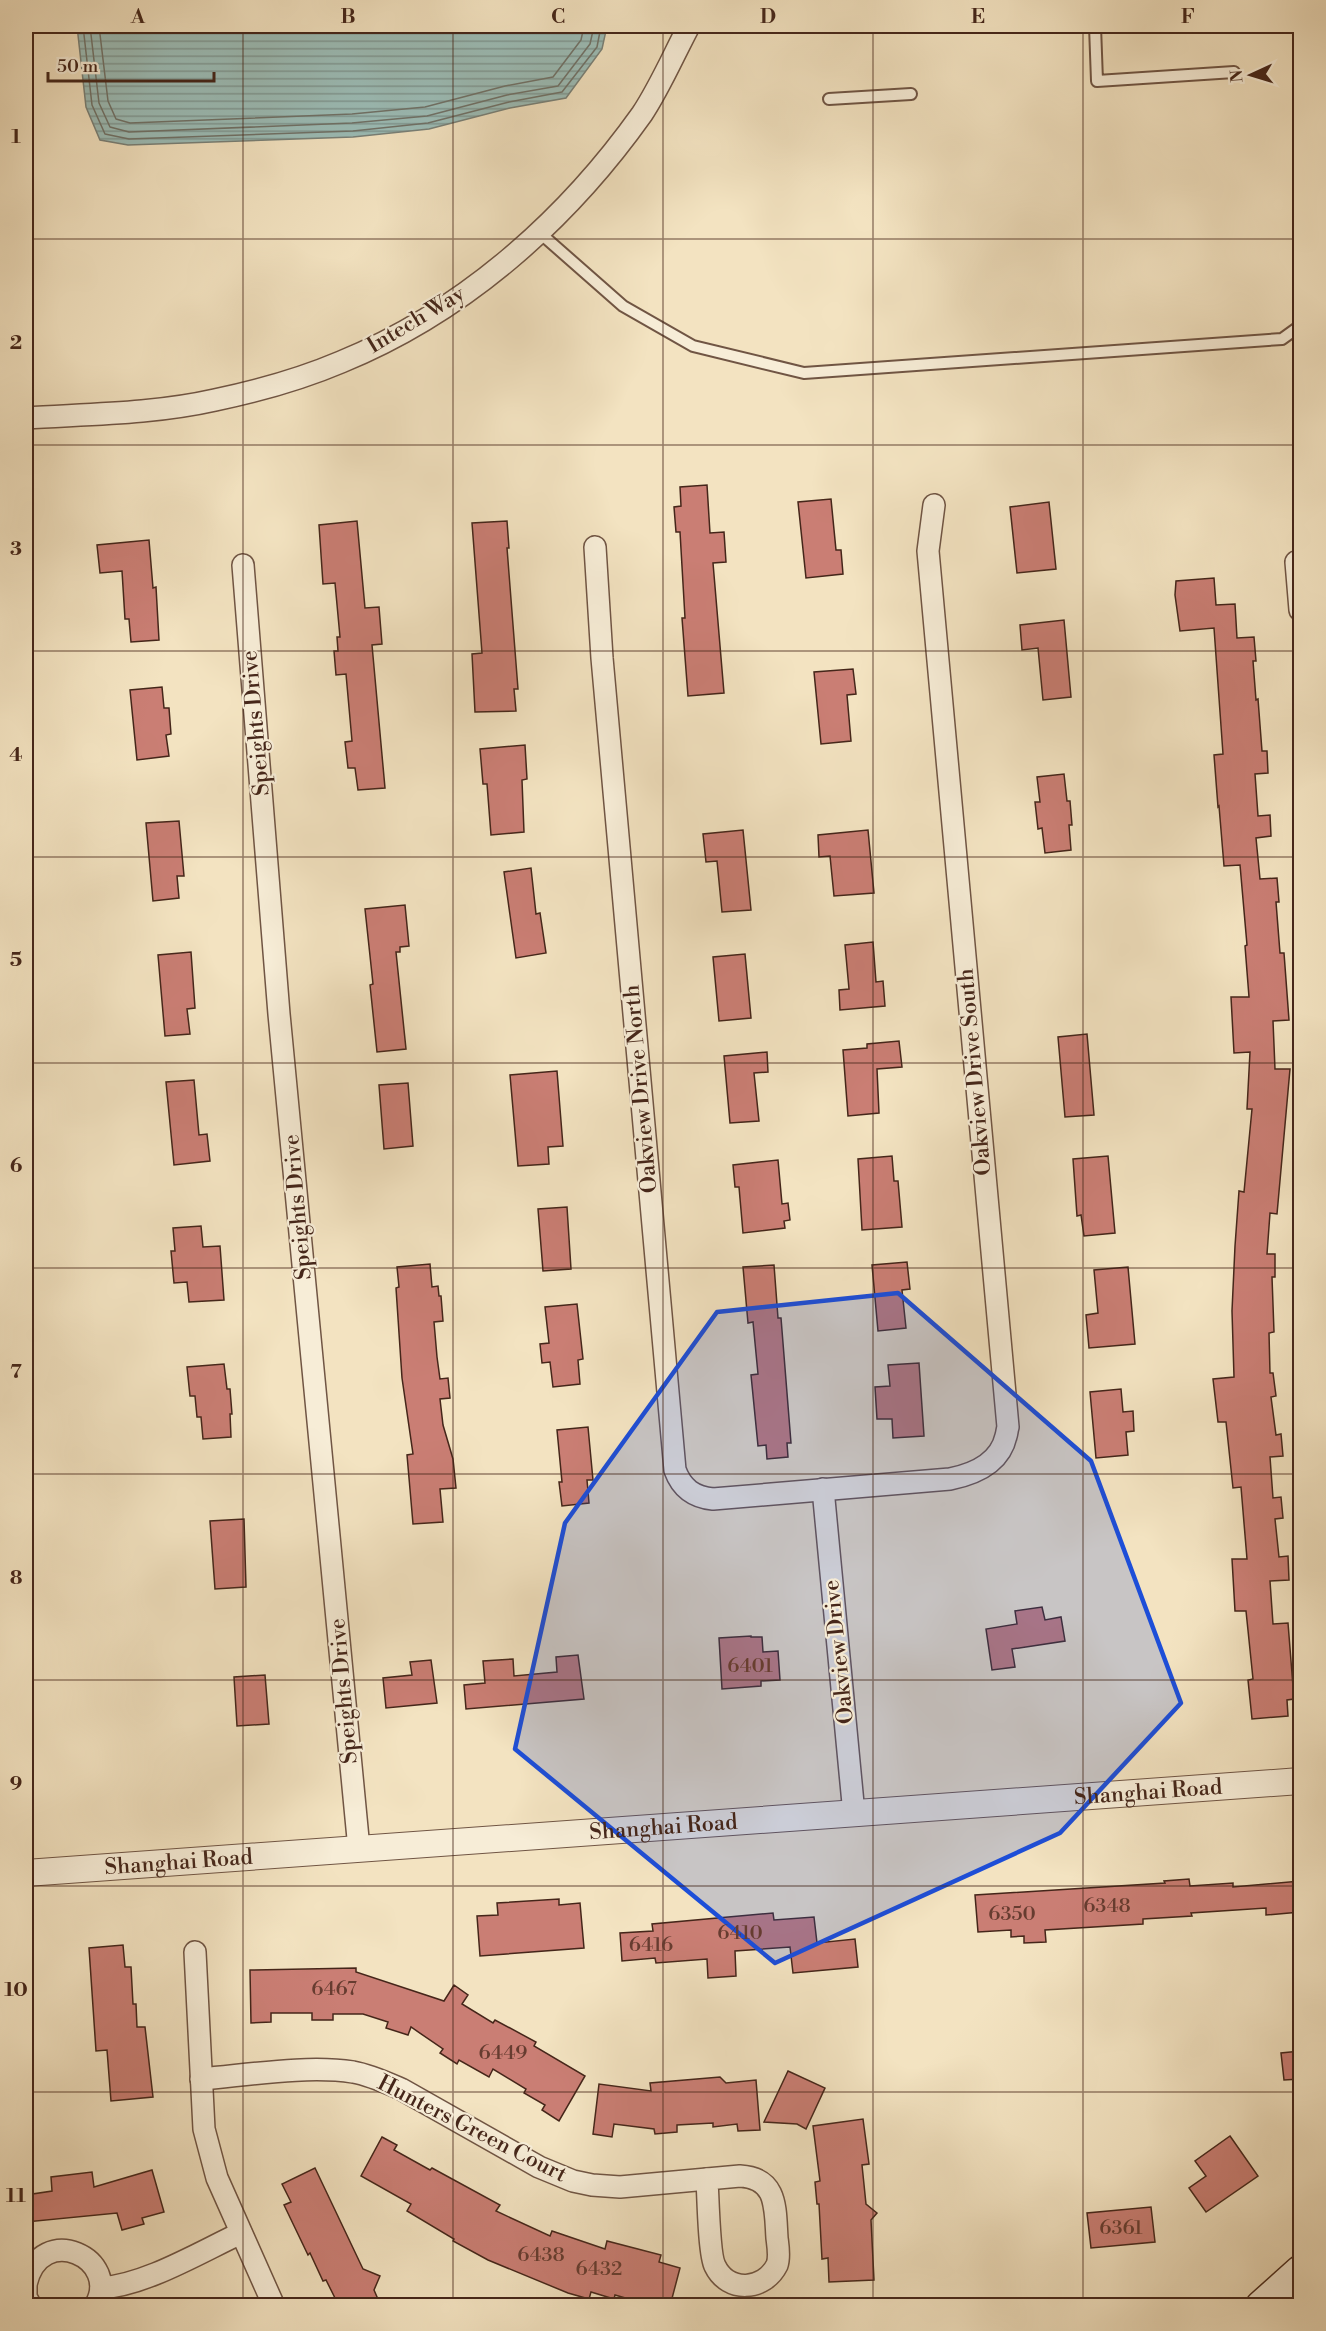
<svg xmlns="http://www.w3.org/2000/svg" width="1326" height="2331" font-family="'Libre Bodoni',serif">
<style>
.water{fill:url(#water-rules);stroke:#798178;stroke-width:1.5}
.lines{fill:none;stroke-linecap:round;stroke-linejoin:round}
.shore{stroke:#707268;stroke-width:1.5}
.building{fill:#ca7e74;stroke:#45261a;stroke-width:1.5}
.service-casing{stroke:#705544;stroke-width:14}
.minor-casing{stroke:#705544;stroke-width:24}
.tertiary-casing{stroke:#705544;stroke-width:28}
.secondary-casing{stroke:#45261a;stroke-width:33}
.service{stroke:#f7edd7;stroke-width:10}
.minor{stroke:#f7edd7;stroke-width:21}
.tertiary{stroke:#f7edd7;stroke-width:26}
.secondary{stroke:#f7edd7;stroke-width:30}
.marked{fill:#1d4ed8;fill-opacity:0.2;stroke:#1d4ed8;stroke-width:4.5;stroke-linejoin:round}
.grid{fill:none;stroke:#45261a;stroke-width:1.5;stroke-opacity:0.55}
.labels{text-anchor:middle;dominant-baseline:central;stroke-width:4.5;stroke-linejoin:round;paint-order:stroke}
.number-label{font-size:20px;fill:#663c30}
.street-label{font-size:22px;fill:#45261a;stroke:#f7edd7}
.neatline{fill:none;stroke:#45261a;stroke-width:2}
.grid-label{font-size:20px;text-anchor:middle;font-weight:bold;fill:#45261a}
</style>
<defs>
<pattern id="water-rules" width="6" height="5" patternUnits="userSpaceOnUse" patternTransform="scale(1.5)"><rect width="6" height="5" fill="#9cbdb7"/><path d="M0 2.5h6" fill="none" stroke="#819994"/></pattern>
</defs>
<rect width="100%" height="100%" fill="#f3e3c1"/>
<filter id="stains"><feTurbulence type="fractalNoise" baseFrequency=".00333" numOctaves="4"/><feColorMatrix values="0 0 0 0 .2 0 0 0 0 .09 0 0 0 0 .02 0 0 0 .5 -.17"/></filter>
<radialGradient id="worn" r=".72"><stop offset=".6" stop-color="#630" stop-opacity="0"/><stop offset="1" stop-color="#630" stop-opacity=".3"/></radialGradient>
<!-- water -->
<path class="water" d="M77,26h530l-5,23 -36,49 -56,10 -81,21 -76,8 -225,8 -28,-5 -14,-33z"/>
<g class="lines">
<!-- shore -->
<g class="shore">
<path d="M83,26l9,79 13,29 24,5 224,-8 75,-8 81,-21 53,-10 35,-45 4,-21"/>
<path d="M90,26l9,77 11,24 19,5 223,-9 75,-7 80,-21 51,-9 32,-42 4,-18"/>
<path d="M99,26l9,75 8,18 14,4 222,-9 73,-7 80,-21 48,-9 28,-37 3,-14"/>
</g>
</g>
<!-- building -->
<g class="building">
<path d="M707,485l3,48 14,-1 2,30 -13,1 11,130 -36,3 -6,-78h3l-5,-86h-4l-2,-25 7,-1 -1,-19z"/>
<path d="M831,499l5,51h5l2,24 -37,4 -8,-76z"/>
<path d="M1049,502l7,67 -39,4 -7,-66z"/>
<path d="M357,521l8,87 14,-1 3,37 -10,1 13,143 -27,2 -3,-22h-7l-3,-26 7,-1 -6,-67 -10,1 -2,-24h4l-1,-14h3l-5,-54 -12,1 -4,-59z"/>
<path d="M507,521l2,27h-2l11,141h-4l2,22 -41,1 -3,-58 10,-1 -10,-130z"/>
<path d="M149,540l4,48 3,-1 3,53 -28,2 -2,-23h-4l-3,-48 -22,2 -3,-28z"/>
<path d="M1214,578l2,27 19,-1 2,34 17,-1 2,24h-3l3,39 2,-1 4,52h5l1,22 -13,1 3,42 12,-1 1,21 -15,2 4,41 17,-1 2,24h-3l4,51h4l5,67 -16,1 2,48h15l-13,145 -7,-1 -3,41h8v23h-3l2,55 -5,1 1,40h3l3,23 -5,1 5,38 5,-1 2,22 -13,1 3,41 8,-1 2,21 -8,1 4,38 9,-1 1,24 -19,1 3,43 15,-1 6,76 -7,1 1,16 -36,3 -4,-39 5,-1 -7,-68h-11l-3,-52h15l-6,-72 -8,1 -7,-66h-8l-5,-43 21,-2 -2,-66 3,-65 4,-55 5,1 8,-83h-5l3,-57 -16,1 -3,-56h18l-4,-51 2,-1 -7,-80 -16,1 -5,-60 -1,1 -4,-52 9,-1 -9,-126 -34,3 -5,-36 1,-14z"/>
<path d="M1064,620l7,77 -28,3 -5,-52 -16,2 -2,-25z"/>
<path d="M853,669l3,25 -9,1 4,46 -30,3 -7,-72z"/>
<path d="M162,687l2,21h5l2,26 -5,1 3,21 -32,4 -7,-70z"/>
<path d="M525,745l2,34 -5,1 2,52 -33,3 -4,-51h-4l-3,-35z"/>
<path d="M1064,774l3,27h3l2,24h-3l2,25 -26,3 -3,-25 -4,1 -3,-27h5l-3,-25z"/>
<path d="M179,821l5,55h-7l2,22 -26,3 -7,-78z"/>
<path d="M743,830l8,80 -29,2 -5,-51 -11,1 -3,-28z"/>
<path d="M868,830l6,63 -40,3 -4,-40 -11,1 -1,-22z"/>
<path d="M531,868l5,46 4,-1 6,40 -30,5 -12,-86z"/>
<path d="M405,905l4,41 -9,1v5h-4l10,97 -29,3 -7,-67 3,-1 -8,-75z"/>
<path d="M873,942l3,40 7,-1 2,25 -45,4 -1,-20 10,-1 -4,-44z"/>
<path d="M191,952l4,56 -8,1 3,25 -25,2 -7,-81z"/>
<path d="M745,954l6,64 -32,3 -6,-64z"/>
<path d="M1087,1034l7,81 -29,2 -7,-80z"/>
<path d="M899,1041l3,26 -25,2 2,44 -31,3 -5,-66 24,-2v-4z"/>
<path d="M767,1052l1,20 -14,1 5,48 -29,2 -6,-67z"/>
<path d="M557,1071l6,75 -15,1 1,17 -31,2 -8,-91z"/>
<path d="M194,1080l5,55 8,-1 3,27 -36,4 -8,-83z"/>
<path d="M408,1083l5,63 -29,3 -5,-64z"/>
<path d="M892,1156l2,25h4l4,46 -40,3 -4,-71z"/>
<path d="M1108,1156l7,77 -31,3 -3,-21 -4,1 -4,-57z"/>
<path d="M778,1160l4,44 6,-1 2,17 -6,1 1,7 -42,5 -4,-46h-4l-2,-22z"/>
<path d="M567,1207l4,62 -28,2 -5,-62z"/>
<path d="M201,1226l2,21 17,-1 4,54 -35,2 -2,-20 -13,1 -3,-32h4l-2,-23z"/>
<path d="M907,1262l3,27 -8,1 4,38 -28,3 -6,-66z"/>
<path d="M430,1264l2,23 6,-1 1,10h2l2,25 -9,1 3,35 3,22 8,-1 2,20 -10,1 3,26 10,34 3,29 -16,1 3,33 -30,2 -6,-69 6,-1 -11,-76 -6,-90 3,-1 -2,-20z"/>
<path d="M774,1265l4,53h3l10,125h-4l1,14 -21,2 -1,-14 -8,1 -7,-71 7,-1 -5,-52 -5,1 -5,-56z"/>
<path d="M1128,1267l7,77 -46,4 -3,-33 12,-2 -4,-43z"/>
<path d="M577,1304l6,55 -5,1 2,24 -27,3 -3,-25 -8,1 -2,-19 9,-1 -4,-36z"/>
<path d="M919,1363l5,73 -31,2 -1,-19h-15l-2,-32 15,-1 -2,-21z"/>
<path d="M224,1364l3,25h3l2,25h-2l1,23 -28,2 -2,-22h-4l-2,-21h-5l-3,-29z"/>
<path d="M1121,1389l2,23 10,-1 1,20 -8,1 2,23 -32,3 -6,-66z"/>
<path d="M588,1427l5,53h-6l2,23 -27,3 -3,-24h3l-5,-52z"/>
<path d="M244,1519l2,68 -31,2 -5,-68z"/>
<path d="M1042,1607l3,13 16,-3 4,24 -53,8 3,18 -23,3 -6,-41 31,-5 -2,-13z"/>
<path d="M751,1636v1h11l1,15 15,-1 2,29 -19,1v5l-39,3 -3,-51z"/>
<path d="M578,1655l6,44 -118,10 -2,-24 21,-2 -2,-22 30,-2 1,17 43,-4 -1,-15z"/>
<path d="M431,1660l6,43 -51,5 -3,-30 29,-3 -2,-13z"/>
<path d="M265,1675l4,49 -32,2 -3,-49z"/>
<path d="M1189,1879l1,7 43,-3v4l67,-6v31l-34,3v-7l-75,5 1,3 -49,3v5l-98,6 1,12 -22,1v-7l-13,1v-7l-33,2 -3,-37 190,-12 -1,-2z"/>
<path d="M559,1899v6l21,-2 4,45 -104,8 -3,-40 21,-1 -1,-12z"/>
<path d="M773,1913l1,7 40,-3 3,26 38,-4 3,28 -65,6 -3,-26 -55,4 1,25 -28,2 -1,-19 -51,4 -1,-5 -33,3 -2,-28 33,-2 -1,-7z"/>
<path d="M123,1945l2,22h6l2,37h3l1,23h8l8,70 -42,4 -4,-51 -11,1 -7,-103z"/>
<path d="M356,1968v4l88,29 10,-16 14,10 -6,9 31,19 2,-3 41,22 -2,4 51,30 -26,45 -17,-11 3,-5 -21,-12 2,-4 -33,-20 -4,8 -30,-17 -2,4 -17,-11 3,-4 -32,-22 -3,8 -22,-7 2,-6 -25,-8h-30v6h-21v-7h-41v9l-20,1 -1,-53z"/>
<path d="M1300,2051v28l-16,1 -3,-27z"/>
<path d="M788,2071l37,17 -19,41 -9,-5 -33,-2z"/>
<path d="M720,2077l6,6 30,-3 4,50 -22,1 -1,-7 -24,3v-4l-36,2v7l-22,2 -1,-5 -40,-5 -2,13 -19,-3 6,-50 52,7 -1,-8z"/>
<path d="M863,2119l6,45 -7,1 4,39 11,9 -6,7 3,60 -45,2 -1,-24 -6,1 -3,-55h-2l-2,-22 5,-1 -7,-55z"/>
<path d="M1230,2136l28,40 -52,36 -17,-24 17,-12 -11,-15z"/>
<path d="M382,2137l15,8 -3,5 36,20 2,-2 68,37 -4,6 54,25 2,-5 53,18 2,-8 54,14 -2,7 21,6 -10,38h-17l-38,-11 -1,4 -23,-7 -2,7 -21,-6 -80,-33 -35,-19 1,-2 -47,-28 4,-7 -50,-28z"/>
<path d="M315,2168l48,101 17,7 -6,14 7,16h-42l-13,-26 -3,1 -13,-28 -2,2 -24,-50 7,-3 -9,-18z"/>
<path d="M152,2170l12,42 -22,6 2,6 -22,6 -5,-17 -91,9v-27l26,-4 -1,-14 41,-5 2,15z"/>
<path d="M1151,2207l4,35 -64,6 -4,-35z"/>
</g>
<g class="lines">
<defs>
<g id="service">
<path d="M1095,26l2,55 137,-9"/>
<path d="M829,99l82,-5"/>
<path d="M540,233l83,73 70,40 111,27 478,-34 18,-13"/>
</g>
<g id="minor">
<path d="M26,418c63,-4 127,-4 189,-18 43,-9 86,-21 126,-38 122,-50 225,-141 301,-248 18,-27 32,-60 47,-88"/>
<path d="M595,547l7,111 73,812c7,19 19,27 38,29l237,-20c25,-5 50,-16 56,-43 1,-3 1,-6 2,-9l-80,-876 6,-46"/>
<path d="M1296,562l4,48"/>
<path d="M243,565l36,449 80,835"/>
<path d="M823,1489l31,325"/>
<path d="M195,1952l9,177 13,49 57,128"/>
<path d="M201,2079c47,-4 106,-14 152,-7 17,3 32,10 48,17l138,78 34,14 19,4 28,2 87,-8"/>
<path d="M740,2176c38,2 35,33 37,62 1,8 3,19 0,27 -13,26 -49,28 -62,1 -6,-11 -7,-70 -8,-87z"/>
<path d="M26,2284c15,-64 97,-25 69,22"/>
<path d="M26,2287v10l5,9"/>
<path d="M101,2288c45,-3 99,-36 140,-55"/>
</g>
<g id="tertiary">
<path id="s1" d="M26,1873l1274,-92"/>
</g>
<path id="secondary" d="M1261,2306l39,-35"/>
</defs>
<!-- service casing -->
<use href="#service" class="service-casing"/>
<!-- minor casing -->
<use href="#minor" class="minor-casing"/>
<!-- tertiary casing -->
<use href="#tertiary" class="tertiary-casing"/>
<!-- secondary casing -->
<use href="#secondary" class="secondary-casing"/>
<!-- service -->
<use href="#service" class="service"/>
<!-- minor -->
<use href="#minor" class="minor"/>
<!-- tertiary -->
<use href="#tertiary" class="tertiary"/>
<!-- secondary -->
<use href="#secondary" class="secondary"/>
</g>
<!-- marked area -->
<path class="marked" d="M898,1293l193,168 90,242 -121,130 -285,130 -260,-214 50,-226 152,-211z"/>
<!-- grid -->
<path class="grid" d="M243,26v2280M453,26v2280M663,26v2280M873,26v2280M1083,26v2280M26,239h1274M26,445h1274M26,651h1274M26,857h1274M26,1063h1274M26,1268h1274M26,1474h1274M26,1680h1274M26,1886h1274M26,2092h1274"/>
<g class="labels">
<!-- number labels -->
<g class="number-label">
<text x="750" y="1666">6401</text>
<text x="1107" y="1906">6348</text>
<text x="1012" y="1914">6350</text>
<text x="740" y="1933">6410</text>
<text x="651" y="1945">6416</text>
<text x="334" y="1989">6467</text>
<text x="503" y="2053">6449</text>
<text x="1121" y="2228">6361</text>
<text x="541" y="2255">6438</text>
<text x="599" y="2269">6432</text>
</g>
<!-- street labels -->
<g class="street-label">
<text transform="translate(416 320) rotate(-31)">Intech Way</text>
<text transform="translate(256 723) rotate(-95)">Speights Drive</text>
<text transform="translate(975 1072) rotate(-95)">Oakview Drive South</text>
<text transform="translate(641 1089) rotate(-95)">Oakview Drive North</text>
<text transform="translate(298 1207) rotate(-95)">Speights Drive</text>
<text transform="translate(839 1652) rotate(-96)">Oakview Drive</text>
<text transform="translate(344 1691) rotate(-95)">Speights Drive</text>
<text stroke="none"><textPath href="#s1" startOffset="1125">Shanghai Road</textPath></text>
<text stroke="none"><textPath href="#s1" startOffset="639">Shanghai Road</textPath></text>
<text stroke="none"><textPath href="#s1" startOffset="153">Shanghai Road</textPath></text>
<text transform="translate(472 2129) rotate(27)">Hunters Green Court</text>
</g>
</g>
<!-- margin -->
<rect width="1326" height="2331" fill="none" stroke="#f3e3c1" stroke-width="66"/>
<!-- north arrow -->
<g transform="translate(1251 75) rotate(266)" stroke="#f7edd7" stroke-width="4.5" paint-order="stroke">
<path d="M0-4.5L10 22L0 15L-10 22Z" fill="#45261a"/>
<text y="-9" font-size="16" font-weight="bold" text-anchor="middle" fill="#45261a">N</text>
</g>
<!-- scale -->
<path d="M48 72v9h166v-9" fill="none" stroke="#45261a" stroke-width="3"/>
<text x="57" y="72" font-size="18" fill="#45261a" stroke="#f7edd7" stroke-width="4.5" paint-order="stroke">50 m</text>
<rect x="33" y="33" width="1260" height="2265" class="neatline"/>
<g class="grid-label">
<text x="138" y="23">A</text>
<text x="348" y="23">B</text>
<text x="558" y="23">C</text>
<text x="768" y="23">D</text>
<text x="978" y="23">E</text>
<text x="1188" y="23">F</text>
<text x="16" y="143">1</text>
<text x="16" y="349">2</text>
<text x="16" y="555">3</text>
<text x="16" y="761">4</text>
<text x="16" y="966">5</text>
<text x="16" y="1172">6</text>
<text x="16" y="1378">7</text>
<text x="16" y="1584">8</text>
<text x="16" y="1790">9</text>
<text x="16" y="1996">10</text>
<text x="16" y="2202">11</text>
</g>
<rect width="100%" height="100%" filter="url(#stains)"/>
<rect width="100%" height="100%" fill="url(#worn)"/>
</svg>
